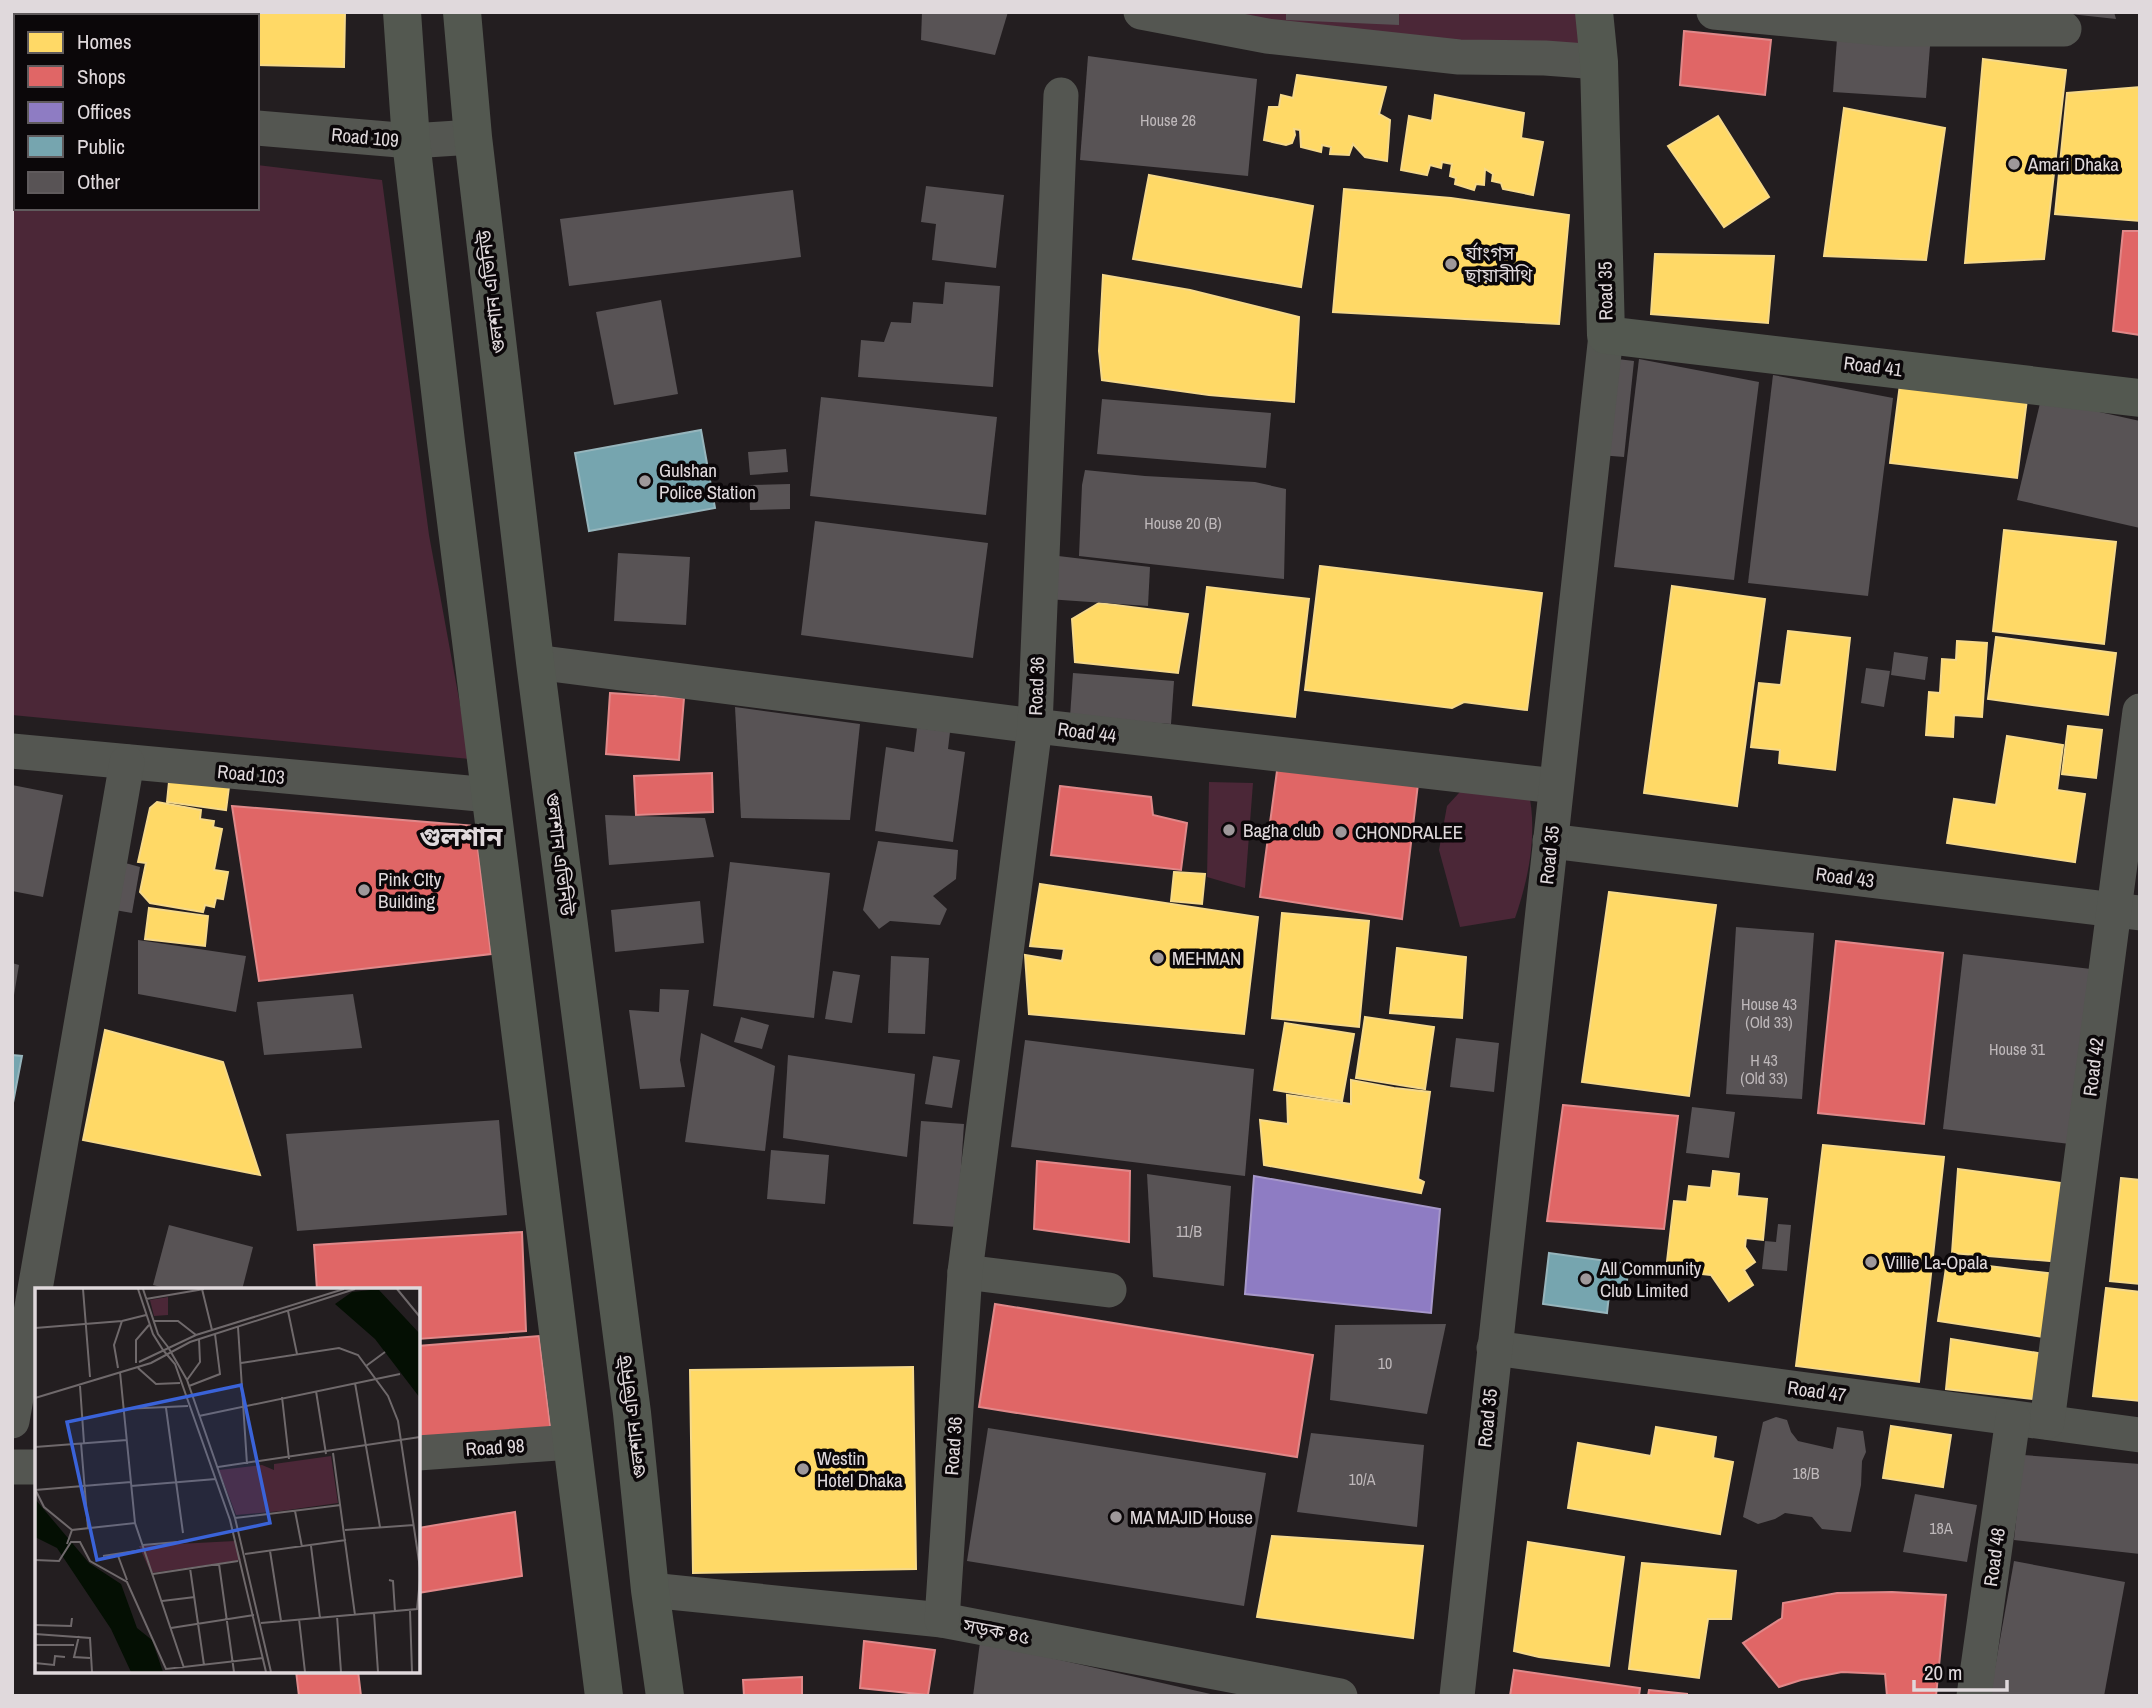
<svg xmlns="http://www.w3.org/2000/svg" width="2152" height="1708" font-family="'Archivo Narrow','Noto Sans Bengali',sans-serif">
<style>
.green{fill:#4b2737}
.homes{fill:#ffd966;stroke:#f6d989;stroke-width:2}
.shops{fill:#e06666;stroke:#e08889;stroke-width:2}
.offices{fill:#8e7cc3;stroke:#a798ca;stroke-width:2}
.public{fill:#76a5af;stroke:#96b5bc;stroke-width:2}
.building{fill:#585355}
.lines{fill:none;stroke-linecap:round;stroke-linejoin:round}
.minor{stroke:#545651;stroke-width:35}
.major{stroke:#535850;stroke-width:38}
.poi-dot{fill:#9e989a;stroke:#0b0709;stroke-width:2.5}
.labels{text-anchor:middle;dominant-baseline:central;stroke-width:7;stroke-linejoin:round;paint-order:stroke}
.number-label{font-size:16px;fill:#beb8ba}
.street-label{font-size:19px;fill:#e0d9dc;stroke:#0b0709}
.poi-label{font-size:19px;fill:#e0d9dc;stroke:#0b0709;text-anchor:start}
.district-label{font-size:26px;font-weight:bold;fill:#e0d9dc;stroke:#0b0709}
.inset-road{fill:none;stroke:#6f696b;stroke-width:2}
.view{fill:#3a63d9;fill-opacity:0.15;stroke:#3a63d9;stroke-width:3.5}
.inset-edge{fill:none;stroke:#e0d9dc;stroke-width:3.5}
</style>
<rect width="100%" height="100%" fill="#231e20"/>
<!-- green -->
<g class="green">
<path d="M1177,12h428l4,44z"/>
<path d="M12,137h4v71h241v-43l125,15 47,355 41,224 -458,-44z"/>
<path d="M1209,782l44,1 -8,105 -38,-11z"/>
<path d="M1469,782l59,7c10,42 1,89 -13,129l-55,9 -21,-77 8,-44z"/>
</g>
<!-- homes -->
<g class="homes">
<path d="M12,12h22v4h-18v46h-4z"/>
<path d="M220,12h125l-1,55 -87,-2v-49h-37z"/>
<path d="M1983,59l83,11 -22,189 -79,4z"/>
<path d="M1297,75l89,12 -7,27 11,6 -3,41 -22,-4 -12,-13 -4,11 -19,-1 1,-7 -9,-2 -1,7 -20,-5 -1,-17 -6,-1 1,6 -3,8 -6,2 -22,-5 5,-33h10l2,-12 12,3z"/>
<path d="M2140,87v134l-85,-7 12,-121z"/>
<path d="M1435,95l89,18 -3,25 22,4 -10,53 -30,-6 -2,-6 -9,-2 1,-7 -8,-5 -1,16 -8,-1 -2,6 -19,-6 1,-6 -6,-2 2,-12 -10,-2 -1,6 -11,-3 -3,10 -26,-5 8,-54 23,5z"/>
<path d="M1844,108l101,20 -19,132 -102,-4z"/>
<path d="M1718,116l51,81 -45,30 -56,-81z"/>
<path d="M1149,175l164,31 -12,81 -168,-28z"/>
<path d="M1344,189l107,9 118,17 -10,109 -226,-12z"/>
<path d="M1655,254l119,2 -6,67 -117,-9z"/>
<path d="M1103,275l87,15 109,27 -5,85 -85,-7 -107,-15 -3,-29z"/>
<path d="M1900,384l127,15 -10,79 -127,-15z"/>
<path d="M2004,530l112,12 -12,102 -111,-13z"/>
<path d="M1320,566l222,27 -15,117 -63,-8 -12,6 -147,-18z"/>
<path d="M1672,586l93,13 -28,207 -93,-13z"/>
<path d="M1207,587l102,12 -14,118 -102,-12z"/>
<path d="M1099,603l89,11 -10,59 -103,-11 -3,-43z"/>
<path d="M1788,631l62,7 -15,132 -56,-7 1,-13 -29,-3 8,-64 22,2z"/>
<path d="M1996,637l120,16 -8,62 -120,-16z"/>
<path d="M1957,641l30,2 -5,74 -28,-2 -1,22 -27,-2 3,-43 11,1 2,-34 14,1z"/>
<path d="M2068,726l34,4 -6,48 -34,-4z"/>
<path d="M2007,736l56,9 -6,45 28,4 -10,68 -128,-19 7,-44 42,6z"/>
<path d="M170,772l60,7 -4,31 -59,-8z"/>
<path d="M157,802l44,8 -1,9 14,2 -1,6 9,2 -8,41 14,2 -5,27 -7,-1 -2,9 -9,-2 -2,7 -53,-9 -10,-11 6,-29 -8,-1 12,-54z"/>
<path d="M1174,872l31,2 -3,30 -31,-3z"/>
<path d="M1040,884l218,33 -14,117 -215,-20 -4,-59 37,6 2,-12 -34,-3z"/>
<path d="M1609,892l107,13 -27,191 -107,-14z"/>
<path d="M149,908l59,8 -3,30 -60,-7z"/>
<path d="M1282,913l87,8 -10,106 -87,-9z"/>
<path d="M1397,948l69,9 -4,61 -72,-5z"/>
<path d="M1365,1017l69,10 -9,62 -69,-11z"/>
<path d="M1285,1023l69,11 -12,67 -68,-11z"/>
<path d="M105,1030l118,32 37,113 -177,-35z"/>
<path d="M1351,1080l43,8 36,4 -12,87 6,3 -3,11 -157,-28 -4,-45 28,4 -1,-29 64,9z"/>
<path d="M1823,1145l121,12 -25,225 -123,-16z"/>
<path d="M1958,1169l111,15 -8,78 -109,-9z"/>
<path d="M1713,1171l26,3 -2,22 30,3 -4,41 -17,-2 -1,9 10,15 -11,8 9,15 -24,16 -18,-26 -45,-5 8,-69 13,1 2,-16 22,2z"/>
<path d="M2121,1178l19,2v104l-30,-3z"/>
<path d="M1947,1261l108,13 -5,64 -112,-17z"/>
<path d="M2106,1288l34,4v109l-47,-5z"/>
<path d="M1951,1339l99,16 -18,44 -86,-10z"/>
<path d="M913,1367l3,202 -223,4 -3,-203z"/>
<path d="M1891,1426l60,9 -8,52 -60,-9z"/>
<path d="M1656,1427l60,10 -3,21 20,4 -13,72 -152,-26 10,-65 73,13z"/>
<path d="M1272,1536l151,10 -10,92 -156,-21z"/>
<path d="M1528,1542l96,15 -15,109 -70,-9 -25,-6z"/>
<path d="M1642,1563l94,8 -5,48h-23l-9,59 -70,-9z"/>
</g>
<!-- shops -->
<g class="shops">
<path d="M1684,31l87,9 -6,55 -85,-10z"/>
<path d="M2123,231h17v104l-27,-4z"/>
<path d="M610,693l74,5 -5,62 -73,-6z"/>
<path d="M1279,756l141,11 -18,152 -142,-22z"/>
<path d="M712,773l1,39 -77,3 -2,-39z"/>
<path d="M1060,786l91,11 2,18 34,8 -6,47 -130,-15z"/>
<path d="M232,806l243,20 16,128 -232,27z"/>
<path d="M1836,941l107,12 -19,171 -106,-11z"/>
<path d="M1563,1105l115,11 -14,113 -117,-8z"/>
<path d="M1037,1161l93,10 -1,71 -95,-13z"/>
<path d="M522,1232l4,99 -108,8v-49h-101l-3,-45z"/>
<path d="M995,1304l318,51 -16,102 -318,-50z"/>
<path d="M539,1336l12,96 -133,10v-96z"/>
<path d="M515,1512l7,64 -104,17v-65z"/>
<path d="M1892,1592l54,3 -10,101h-49l-2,-22 -43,-2 -41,8 -22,7 -36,-44 39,-25 1,-15 54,-10z"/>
<path d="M864,1641l71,9 -7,45 -68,-7z"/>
<path d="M1514,1670l126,18 -1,8h-129z"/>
<path d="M296,1671h62l3,25h-62z"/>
<path d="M802,1677v19h-58l-1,-16z"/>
<path d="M1649,1690l38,4v2h-39z"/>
</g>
<!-- offices -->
<path class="offices" d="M1254,1176l186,33 -9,104 -186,-19z"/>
<!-- public -->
<g class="public">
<path d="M701,430l14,78 -126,23 -14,-78z"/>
<path d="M12,1055l10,1 -10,52z"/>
<path d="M1549,1253l80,11 -4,33 -16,-2 -2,18 -64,-9z"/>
</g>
<!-- building -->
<g class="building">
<path d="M922,12h86l-13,43 -74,-15z"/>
<path d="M1286,12h113v13l-113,-5z"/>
<path d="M2070,12h44l2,7 -46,-5z"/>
<path d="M1837,39l93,7 -4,52 -93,-6z"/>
<path d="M1088,56l169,23 -9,97 -168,-16z"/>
<path d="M926,186l78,9 -8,73 -64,-8 4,-36 -15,-2z"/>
<path d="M793,190l8,67 -232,29 -9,-67z"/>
<path d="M945,282l55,4 -7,101 -135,-10 3,-37 23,2 7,-20 20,1 2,-21 30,2z"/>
<path d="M661,300l17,94 -64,11 -18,-93z"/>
<path d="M1609,358l25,3 -10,96 -25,-2z"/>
<path d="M1639,359l120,23 -25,198 -120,-13z"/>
<path d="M1773,375l120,23 -25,198 -120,-13z"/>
<path d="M821,397l176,20 -11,98 -176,-19z"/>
<path d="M1102,399l169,14 -5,55 -169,-14z"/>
<path d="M2041,399l99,22v107l-123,-28z"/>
<path d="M786,449l2,23 -38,3 -2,-23z"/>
<path d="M1085,470l60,6 110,6 31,7 -2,90 -205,-23 3,-71z"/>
<path d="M790,484v25l-40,1 -1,-25z"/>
<path d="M815,521l173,22 -15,115 -172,-23z"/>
<path d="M618,553l72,4 -4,68 -72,-4z"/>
<path d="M1050,555l100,12 -2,39 -101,-7z"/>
<path d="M1894,652l34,5 -3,23 -34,-5z"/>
<path d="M1866,668l24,3 -6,36 -23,-4z"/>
<path d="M1073,673l101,8 -3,43 -101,-7z"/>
<path d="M735,707l125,17 -10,96 -109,-2z"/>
<path d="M917,728l33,4 -2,17 17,3 -12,90 -78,-11 11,-84 28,5z"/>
<path d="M12,785l51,10 -20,102 -31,-6z"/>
<path d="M605,815l100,3 9,39 -105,8z"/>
<path d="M878,841l80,9 -2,29 -23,17 14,13 -7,16 -50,-4 -11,8 -16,-19z"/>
<path d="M118,861l22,6 -8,46 -23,-4z"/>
<path d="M730,862l100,11 -16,145 -101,-12z"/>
<path d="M700,901l4,42 -89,9 -4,-42z"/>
<path d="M1736,927l78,6 -12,166 -76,-5z"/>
<path d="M138,940l108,16 -10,56 -98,-18z"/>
<path d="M1963,954l128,15 -21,175 -127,-15z"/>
<path d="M891,956l38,2 -4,76 -37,-1z"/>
<path d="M12,963l7,2 -5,30h-2z"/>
<path d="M833,971l27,4 -8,48 -27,-4z"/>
<path d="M660,989l29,1 -9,70 5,27 -45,2 -11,-79 30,2z"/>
<path d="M353,994l9,54 -98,7 -7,-53z"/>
<path d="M741,1017l28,8 -7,24 -28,-7z"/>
<path d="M701,1033l74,33 -10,85 -80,-9z"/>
<path d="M1456,1038l43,5 -5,49 -44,-5z"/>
<path d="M1025,1040l229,29 -9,107 -234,-29z"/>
<path d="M788,1055l127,19 -8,83 -124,-19z"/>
<path d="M933,1056l27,4 -8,48 -27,-4z"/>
<path d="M1692,1107l43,5 -6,46 -43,-5z"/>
<path d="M499,1120l8,95 -210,16 -11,-97z"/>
<path d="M921,1121l43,3 -7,103 -44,-3z"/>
<path d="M771,1150l58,5 -4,49 -58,-5z"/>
<path d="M1147,1174l84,12 -7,100 -71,-9z"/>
<path d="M1778,1224l13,1 -4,46 -25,-2 3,-28 11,1z"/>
<path d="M169,1225l84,22 -11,43h-70l-19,-5z"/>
<path d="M1446,1324l-19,90 -97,-14 5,-75z"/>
<path d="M1776,1417l11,3 4,12 7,9 35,8 4,-22 26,4 3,21 -4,9 -1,24 -10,47 -29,-3 -10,-12 -27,-4 -10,6 -17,5 -15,-7 20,-95z"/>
<path d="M988,1428l278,45 -22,133 -277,-45z"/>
<path d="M1311,1433l113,12 -7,82 -120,-15z"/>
<path d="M2023,1455l117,9v90l-126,-14z"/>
<path d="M1915,1494l62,11 -10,57 -64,-10z"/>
<path d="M2014,1561l111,21 -21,114h-114z"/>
<path d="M980,1642l235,53v1h-242z"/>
</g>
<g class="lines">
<!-- minor -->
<g class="minor">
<path d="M1141,12l126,24 192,21 86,1 54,4"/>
<path d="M1714,12l175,17h175"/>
<path d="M12,108h4"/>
<path d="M257,128l154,13 62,-4"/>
<path d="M535,662l500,64 521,60"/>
<path d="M12,751l478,44"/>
<path d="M1550,841l590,72"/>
<path d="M965,1272l144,18"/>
<path d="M1494,1348l646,87"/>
<path d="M12,1421l115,-659"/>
<path d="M2047,1422l93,-711"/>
<path d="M418,1453l154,-11"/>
<path d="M12,1467h25"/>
<path d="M650,1590l292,30 398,76"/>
<path d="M942,1620l23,-348 70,-546 26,-631"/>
<path d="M1457,1696l149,-1361"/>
<path d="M1974,1696l39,-278"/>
</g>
<!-- major -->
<g class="major">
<path d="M402,12l9,129 35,301 158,1254"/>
<path d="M462,12l11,125 62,525 97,751 18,177 15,106"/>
<path d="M1594,12l5,50 7,273 534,63"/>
</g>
</g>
<!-- markers -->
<g class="poi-dot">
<circle cx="2014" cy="164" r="7"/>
<circle cx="1451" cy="264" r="7"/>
<circle cx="645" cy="481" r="7"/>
<circle cx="1229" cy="830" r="7"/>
<circle cx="1341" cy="832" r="7"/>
<circle cx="364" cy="890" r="7"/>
<circle cx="1158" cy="958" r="7"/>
<circle cx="1871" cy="1262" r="7"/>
<circle cx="1586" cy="1279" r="7"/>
<circle cx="803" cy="1469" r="7"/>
<circle cx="1116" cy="1517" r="7"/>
</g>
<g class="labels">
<!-- number labels -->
<g class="number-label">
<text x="1168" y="120">House 26</text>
<text x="1183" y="523">House 20 (B)</text>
<text x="1769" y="1004">House 43<tspan x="1769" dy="18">(Old 33)</tspan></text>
<text x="2017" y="1049">House 31</text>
<text x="1764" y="1060">H 43<tspan x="1764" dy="18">(Old 33)</tspan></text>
<text x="1189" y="1231">11/B</text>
<text x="1385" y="1363">10</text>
<text x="1806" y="1473">18/B</text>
<text x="1362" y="1479">10/A</text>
<text x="1941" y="1528">18A</text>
</g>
<!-- street labels -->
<g class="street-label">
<text transform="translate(365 137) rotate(5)">Road 109</text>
<text transform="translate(1605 291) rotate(-91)">Road 35</text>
<text transform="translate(491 292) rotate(-97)">গুলশান এভিনিউ</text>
<text transform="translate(1873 366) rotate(7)">Road 41</text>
<text transform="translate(1036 686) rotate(-88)">Road 36</text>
<text transform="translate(1087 732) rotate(7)">Road 44</text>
<text transform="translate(251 774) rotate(5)">Road 103</text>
<text transform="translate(560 854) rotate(83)">গুলশান এভিনিউ</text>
<text transform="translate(1549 855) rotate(-84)">Road 35</text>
<text transform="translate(1845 877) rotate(7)">Road 43</text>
<text transform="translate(2093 1067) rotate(-83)">Road 42</text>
<text transform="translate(1817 1391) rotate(8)">Road 47</text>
<text transform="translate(632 1417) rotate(-97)">গুলশান এভিনিউ</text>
<text transform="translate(1487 1418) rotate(-84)">Road 35</text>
<text transform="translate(953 1446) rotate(-86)">Road 36</text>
<text transform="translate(495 1447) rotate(-4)">Road 98</text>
<text transform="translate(1994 1557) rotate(-82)">Road 48</text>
<text transform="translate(997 1631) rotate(11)">সড়ক ৪৫</text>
</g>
<!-- poi labels -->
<g class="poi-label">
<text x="2028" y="164">Amari Dhaka</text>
<text x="1465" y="253">র্যাংগস<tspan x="1465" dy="22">ছায়াবীথি</tspan></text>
<text x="659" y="470">Gulshan<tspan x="659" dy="22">Police Station</tspan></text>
<text x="1243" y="830">Bagha club</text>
<text x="1355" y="832">CHONDRALEE</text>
<text x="378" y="879">Pink CIty<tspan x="378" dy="22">Building</tspan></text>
<text x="1172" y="958">MEHMAN</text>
<text x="1885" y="1262">Villie La-Opala</text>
<text x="1600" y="1268">All Community<tspan x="1600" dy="22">Club Limited</tspan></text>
<text x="817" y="1458">Westin<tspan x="817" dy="22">Hotel Dhaka</tspan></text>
<text x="1130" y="1517">MA MAJID House</text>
</g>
<!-- district labels -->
<g class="district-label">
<text x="461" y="836">গুলশান</text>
</g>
</g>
<!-- overview -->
<g transform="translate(35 1288)">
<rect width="385" height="385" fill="#231e20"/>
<path d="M133,9v18l-14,1 -4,-16zM296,168l7,47 -57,8 -45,4 -17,-45 43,-5 12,5v-6zM200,253l6,19 -90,13 -12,-27z" fill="#4b2737"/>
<path d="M336,2h8l41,44v64l-45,-59 -40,-35 17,-12zM0,211l54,64 32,21 16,44 15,12 11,32h-32l-20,-43 -54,-81 -22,-11z" fill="#040f03"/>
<path class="inset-road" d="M48,1l7,88M103,1l15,45 10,16M108,1l15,45 10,13M167,1l10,41M362,1l23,28M111,11l58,-10M253,23l9,43M118,33h25l18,14M203,39l9,137M0,40l87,-7 24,-6M133,59l19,33 48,138 36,154M128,62l12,14 55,156 36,152M104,74l57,-27 148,-46M101,75v-23l13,-15M206,75l98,-15 19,7 30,41 10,25 22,147M331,78l19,-14M83,80l-4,-23 8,-24M103,80l18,16 24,-1M85,84l15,151M152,92l13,-18 -1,-23M320,95l25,144M45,98l4,57M154,98l31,-12 -5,-40M281,103l10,63M247,109l7,62M0,110l116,-35 39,-21 165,-53M131,120l17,125M88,121l65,-3M164,128l201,-42M46,155l7,85M0,159l92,-7M298,165l22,162M183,179l202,-30M96,198l85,-7M0,202l96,-8M1,203l8,16 28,23M260,223l7,36M200,230l106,-13M310,242l69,-5M32,256l5,-14 63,-7 49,145M108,257l46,-4M276,258l9,72M235,263l11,70M82,265l10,27M210,266l101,-14M68,268l39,-6M0,272l24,1 12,-19h9l10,19 37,21 39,87 97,-11M184,276l15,108M155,280l14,97M118,286l85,-13M354,292l4,1 2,31M127,313l33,-4M375,322l2,62M339,325l4,59M302,328l4,56M264,331l6,53M226,335l156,-14 3,-29M0,337l36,1 1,-8M136,340l83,-13M0,346l55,4 2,34M44,348l-5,21 16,1M0,357h39M0,375l19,2 1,-9 10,1"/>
<path class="view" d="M206,97l29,138 -173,37 -30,-138z"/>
<rect width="385" height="385" class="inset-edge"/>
</g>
<!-- border -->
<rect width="2152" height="1708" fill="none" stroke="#e0d9dc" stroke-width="28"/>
<!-- legend -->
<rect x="14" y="14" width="245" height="196" fill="#0b0709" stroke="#605b5d" stroke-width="2"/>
<rect x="28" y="32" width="35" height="21" fill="#ffd966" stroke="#605b5d" stroke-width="2"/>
<text x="77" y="49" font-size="21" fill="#e0d9dc">Homes</text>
<rect x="28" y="66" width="35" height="21" fill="#e06666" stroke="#605b5d" stroke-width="2"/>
<text x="77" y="84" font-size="21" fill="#e0d9dc">Shops</text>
<rect x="28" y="102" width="35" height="21" fill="#8e7cc3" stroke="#605b5d" stroke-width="2"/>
<text x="77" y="119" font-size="21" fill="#e0d9dc">Offices</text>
<rect x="28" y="136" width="35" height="21" fill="#76a5af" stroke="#605b5d" stroke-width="2"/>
<text x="77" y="154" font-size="21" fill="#e0d9dc">Public</text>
<rect x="28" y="172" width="35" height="21" fill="#585355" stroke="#605b5d" stroke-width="2"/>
<text x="77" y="189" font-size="21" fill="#e0d9dc">Other</text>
<!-- scale -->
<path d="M1914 1680v10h93v-10" fill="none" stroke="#e0d9dc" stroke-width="3.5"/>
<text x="1924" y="1680" font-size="21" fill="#e0d9dc" stroke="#0b0709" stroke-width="5" paint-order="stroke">20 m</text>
</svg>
